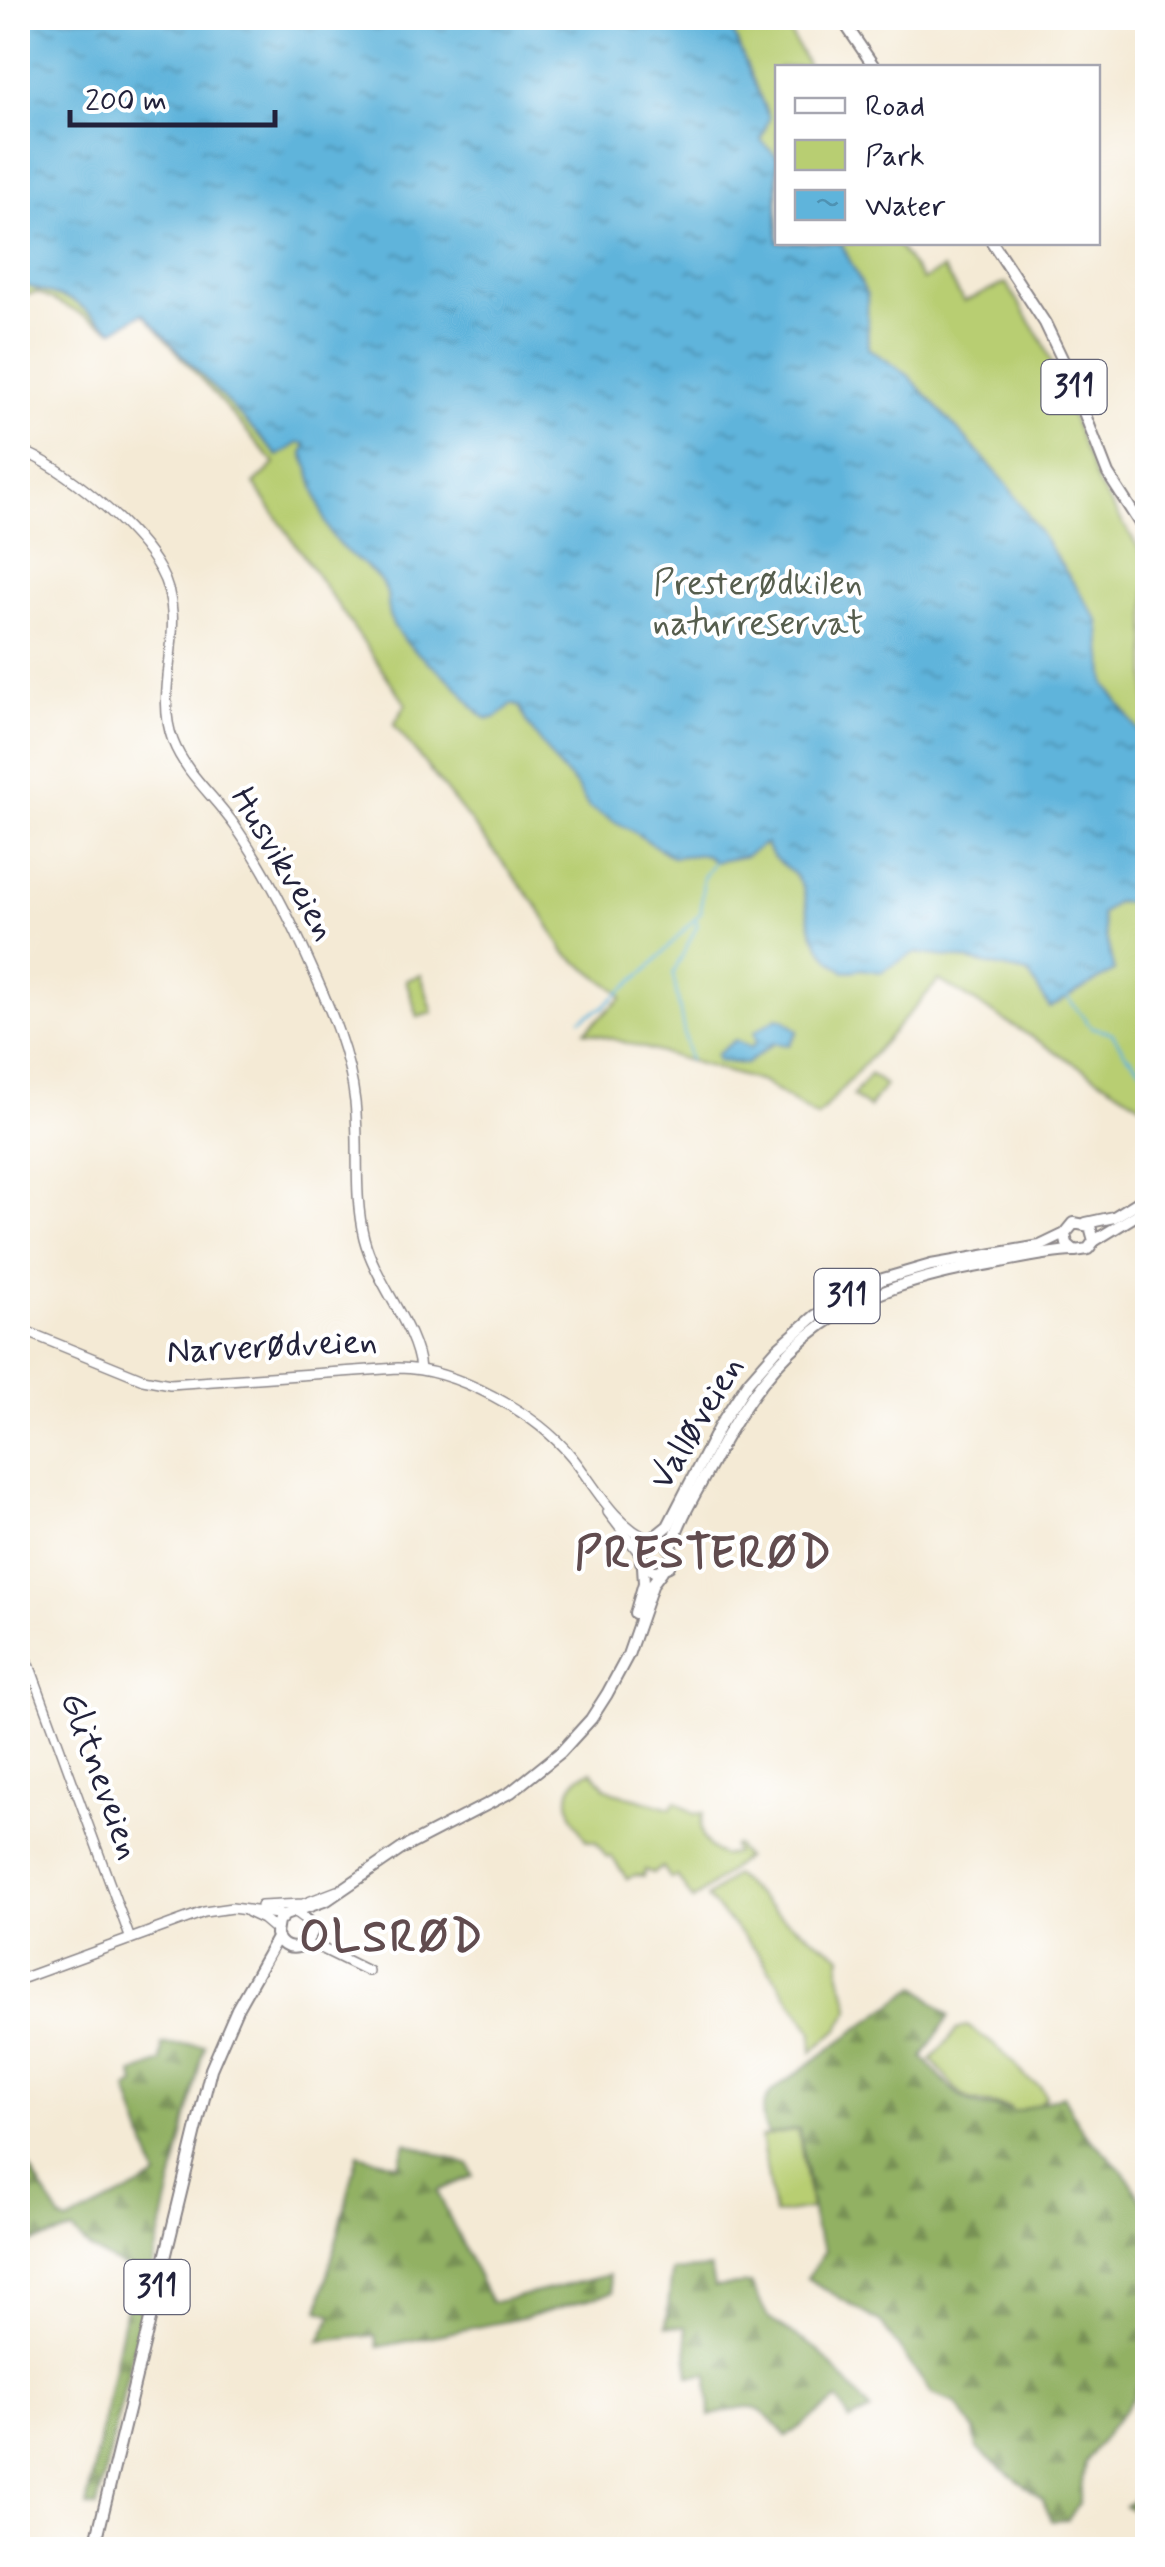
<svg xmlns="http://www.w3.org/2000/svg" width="1165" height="2567" font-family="Mynerve,sans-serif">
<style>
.green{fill:#b8ce72;stroke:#6d7856;stroke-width:2.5}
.forest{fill:url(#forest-firs);stroke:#5a6a50;stroke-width:2.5}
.water{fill:url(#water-ripples);stroke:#406b8b;stroke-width:2.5}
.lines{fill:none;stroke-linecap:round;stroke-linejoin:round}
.stream{stroke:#5fb4db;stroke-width:2.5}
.tertiary-casing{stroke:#8b8688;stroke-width:11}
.secondary-casing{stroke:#8b8688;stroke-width:12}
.primary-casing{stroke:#8b8688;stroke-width:14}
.tertiary{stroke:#fff;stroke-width:8}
.secondary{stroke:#fff;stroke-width:9}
.primary{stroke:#fff;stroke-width:10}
.labels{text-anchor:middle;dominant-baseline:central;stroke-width:8;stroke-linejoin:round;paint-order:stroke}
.shield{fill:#fff;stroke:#646476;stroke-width:2.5}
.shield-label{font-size:32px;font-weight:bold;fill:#22223b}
.park-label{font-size:35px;fill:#565e4e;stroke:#fff}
.street-label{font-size:35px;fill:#22223b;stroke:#fff}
.district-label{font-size:45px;font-weight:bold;letter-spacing:2.5px;fill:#614c4f;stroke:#fff}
</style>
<defs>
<pattern id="forest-firs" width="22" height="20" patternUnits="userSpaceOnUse" patternTransform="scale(2.5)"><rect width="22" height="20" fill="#92b164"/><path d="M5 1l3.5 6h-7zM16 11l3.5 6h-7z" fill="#779054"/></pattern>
<pattern id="water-ripples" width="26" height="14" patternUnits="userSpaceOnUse" patternTransform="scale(2.5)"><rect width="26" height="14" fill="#5fb4db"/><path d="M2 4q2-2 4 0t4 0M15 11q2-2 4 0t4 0" fill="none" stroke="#4e92b3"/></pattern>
</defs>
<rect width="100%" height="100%" fill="#fff"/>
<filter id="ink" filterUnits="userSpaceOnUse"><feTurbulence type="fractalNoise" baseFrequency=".01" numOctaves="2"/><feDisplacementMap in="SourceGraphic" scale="20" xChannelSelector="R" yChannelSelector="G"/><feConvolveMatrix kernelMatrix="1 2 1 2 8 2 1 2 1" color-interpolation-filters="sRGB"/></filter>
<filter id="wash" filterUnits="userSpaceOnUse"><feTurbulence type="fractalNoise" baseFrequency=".0048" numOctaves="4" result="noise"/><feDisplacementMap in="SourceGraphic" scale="40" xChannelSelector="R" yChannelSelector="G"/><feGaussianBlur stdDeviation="2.25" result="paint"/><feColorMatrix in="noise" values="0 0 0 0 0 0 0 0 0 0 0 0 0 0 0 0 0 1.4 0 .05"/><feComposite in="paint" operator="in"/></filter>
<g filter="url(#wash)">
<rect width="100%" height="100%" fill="#f4ead5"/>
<!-- green -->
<g class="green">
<path d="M18,18h764l26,48 -30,2v174l118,1 26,37 21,-11 21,33 42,-19 37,59 55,142 49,77v547l-208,-128 -122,137 -55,-35 -177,-51 37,-33 -4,-7 -53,-38 -27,-46 -144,-182 12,-21 -152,-220 21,-20 -132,-151 -29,17 -76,-37 -20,3z"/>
<path d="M421,975l12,38 -15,4 -12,-37z"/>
<path d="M870,1074l15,11 -16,23 -16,-12z"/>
<path d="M592,1771l14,17 8,4 57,16 5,-7 18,13 9,-1c-6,20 1,34 19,43l13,-3 -3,-6 3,-2 10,13 -52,42 -16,-24 -6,3 -8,-12 -10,6 -8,-3 -2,6 -8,-1 -8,4 -16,-23 -4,2 -11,-16 -10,-2c-16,-23 -31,-58 6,-69z"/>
<path d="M734,1875l48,42 60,39c-8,27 8,31 8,54l-12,19 -26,23 1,-20 -57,-82 -49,-52z"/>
<path d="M967,2026c20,13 44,30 56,48 8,11 18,8 23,22 -8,13 -22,16 -36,21l1,-8c-13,-6 -27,-4 -40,-9 -20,-10 -25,-27 -40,-40l26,-30z"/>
<path d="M798,2130l13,79 -37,6 -13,-78z"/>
</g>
<!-- forest -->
<g class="forest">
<path d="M917,1986l32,30 -26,41c14,17 35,44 58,49 12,2 20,0 32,7l50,-18 19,35 41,41 25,38 -1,170 -62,83 -6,41 -11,17 -17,1 -8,-21 -66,-51 -3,-20 -19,-26 -23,-9 -51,-71 -74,-45 18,-27 -10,-22 -16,-100 -30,6c-10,-15 -8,-29 2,-43z"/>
<path d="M162,2044l42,1 -107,462h-11l47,-235 -42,-22 -19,-19 -54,16v-97l44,71 5,2 90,-45 -30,-89 8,-5 -2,-11 28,-11z"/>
<path d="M406,2143l63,22 4,11 -36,15 54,112 118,-28 4,17 -87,25 -148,30 -3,-12 -55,6 13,-26 -14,-5 39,-156 41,11z"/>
<path d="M710,2268l4,19 37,-3 18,35 49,31 53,61 -21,10 -12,-22 -52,38c-30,-39 -31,-33 -76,-21l-2,-42 -19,2 -3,-49 -20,-1 6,-55z"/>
<path d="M1138,2497l9,3v49l-7,-35 -15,-8z"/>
</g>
<!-- water -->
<g class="water">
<path d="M18,18h709l42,100 -8,22 16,17 1,85 63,1 26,52 1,53 40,27 99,109 92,137 7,63 41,59 1,135 -7,25 -26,-1 -14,13 13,56 -64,37 -22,-35 -72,-15 -42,-5 -33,19 -20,-3 -16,3c-18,-14 -29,-27 -35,-50 -4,-15 -3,-32 -14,-45 -11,-14 -25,-15 -30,-34l-21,13 -31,6 -9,-8 -33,3 -43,-28 -40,-21 -14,-24 -16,-16 -33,-46 -6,-15 -8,-3c-8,6 -14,17 -26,14 -10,-4 -18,-20 -26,-28 -22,-25 -56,-39 -70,-72 -6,-14 3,-20 -9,-36 -14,-19 -37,-27 -50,-48 -12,-20 -17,-56 -28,-80l3,-10 -7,-1 -21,13 -135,-143 -29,17 -41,-29 -55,-18z"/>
<path d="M777,1018l8,2 13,11 -9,14 -15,-2 -28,21 -28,-3 -2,-6 19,-15 16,8 5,-6 -2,-10z"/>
</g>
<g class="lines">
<!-- stream -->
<g class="stream">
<path d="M1068,998l23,29 21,6 14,21 22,21"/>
<path d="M581,1019l22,-12 46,-39 52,-56 2,-34 10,-16"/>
<path d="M689,1060l-16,-86 24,-48 -1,-6"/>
</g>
</g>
</g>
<g filter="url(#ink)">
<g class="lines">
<defs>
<path id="tertiary" d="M18,1633l112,305"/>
<g id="secondary">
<path d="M18,449c46,18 118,77 142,121 31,55 -8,117 13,171 12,32 43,57 62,85 30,43 55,92 76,140 19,42 39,89 44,136 5,45 -2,91 9,136 11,44 53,90 56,131"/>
<path d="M18,1328l125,51 27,5 228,-16c57,0 138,45 174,89 23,29 42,68 78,83"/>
<path d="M608,1512l32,42"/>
<path d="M261,1906l42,-2 34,-13"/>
<path d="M248,1912l15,7 13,11"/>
<path d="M304,1945l19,4 45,22"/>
<path d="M18,1980l186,-68 28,-4 53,7"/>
</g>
<g id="primary">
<path d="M841,18l34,50"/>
<path d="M992,242l53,81 23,48 40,103 40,62"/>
<path d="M1086,1223l28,-6 34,-21"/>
<path d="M1094,1241l54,-33"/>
<path d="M655,1539l11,3 7,13 -4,11 -14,6 -14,-10 1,-15 26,-21 52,-101 28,-43 29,-33 38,-33 68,-37 48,-14 109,-19 25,-12 9,-11 16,3 4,15 -6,8 -13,2 -8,-7 -2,-10"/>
<path d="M671,1548c8,-29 26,-57 40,-83 66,-130 137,-177 279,-201 28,-5 56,-12 84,-13"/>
<path d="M635,1614l9,-31 -1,-17"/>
<path d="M297,1913l11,8 4,12 -8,12c-13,6 -23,2 -28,-11l2,-12 7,-7 42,-15 76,-52 108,-56 50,-40 30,-33 16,-25 21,-39 25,-72 9,-12"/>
<path d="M94,2550l117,-481 26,-60 40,-71"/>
</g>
</defs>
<!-- tertiary casing -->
<use href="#tertiary" class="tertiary-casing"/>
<!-- secondary casing -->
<use href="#secondary" class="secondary-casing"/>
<!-- primary casing -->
<use href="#primary" class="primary-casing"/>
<!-- tertiary -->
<use href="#tertiary" class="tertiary"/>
<!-- secondary -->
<use href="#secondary" class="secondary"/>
<!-- primary -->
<use href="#primary" class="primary"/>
</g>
</g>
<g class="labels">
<!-- shield labels -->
<g class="shield">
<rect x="1041.5" y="360" width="65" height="54" rx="8"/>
<rect x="814.5" y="1269" width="65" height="54" rx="8"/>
<rect x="124.5" y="2260" width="65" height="54" rx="8"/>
</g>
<g class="shield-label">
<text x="1074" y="387">311</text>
<text x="847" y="1296">311</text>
<text x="157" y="2287">311</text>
</g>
<!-- park labels -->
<g class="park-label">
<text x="758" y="584">Presterødkilen<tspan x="758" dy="40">naturreservat</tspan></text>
</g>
<!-- street labels -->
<g class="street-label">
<text transform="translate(283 864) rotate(59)">Husvikveien</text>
<text transform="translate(272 1347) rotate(-3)">Narverødveien</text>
<text transform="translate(697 1423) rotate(-59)">Valløveien</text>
<text transform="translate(100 1776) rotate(70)">Glitneveien</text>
</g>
<!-- district labels -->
<g class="district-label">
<text x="704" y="1554">PRESTERØD</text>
<text x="392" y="1938">OLSRØD</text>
</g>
</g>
<!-- margin -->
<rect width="1165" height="2567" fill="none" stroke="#fff" stroke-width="60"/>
<!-- legend -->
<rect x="775" y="65" width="325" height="180" fill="#ffffff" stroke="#a7a7b1" stroke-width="2.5"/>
<rect x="795" y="98" width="50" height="15" fill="#ffffff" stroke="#a7a7b1" stroke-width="2.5"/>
<text x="865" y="115" font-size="30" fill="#22223b">Road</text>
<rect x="795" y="140" width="50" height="30" fill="#b8ce72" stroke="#a7a7b1" stroke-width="2.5"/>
<text x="865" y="165" font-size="30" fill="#22223b">Park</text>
<rect x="795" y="190" width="50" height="30" fill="url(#water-ripples)" stroke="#a7a7b1" stroke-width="2.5"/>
<text x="865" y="215" font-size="30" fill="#22223b">Water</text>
<!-- scale -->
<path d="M70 110v15h205v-15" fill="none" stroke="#22223b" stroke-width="5"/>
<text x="85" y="110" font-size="30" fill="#22223b" stroke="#ffffff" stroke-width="8" paint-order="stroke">200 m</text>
</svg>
